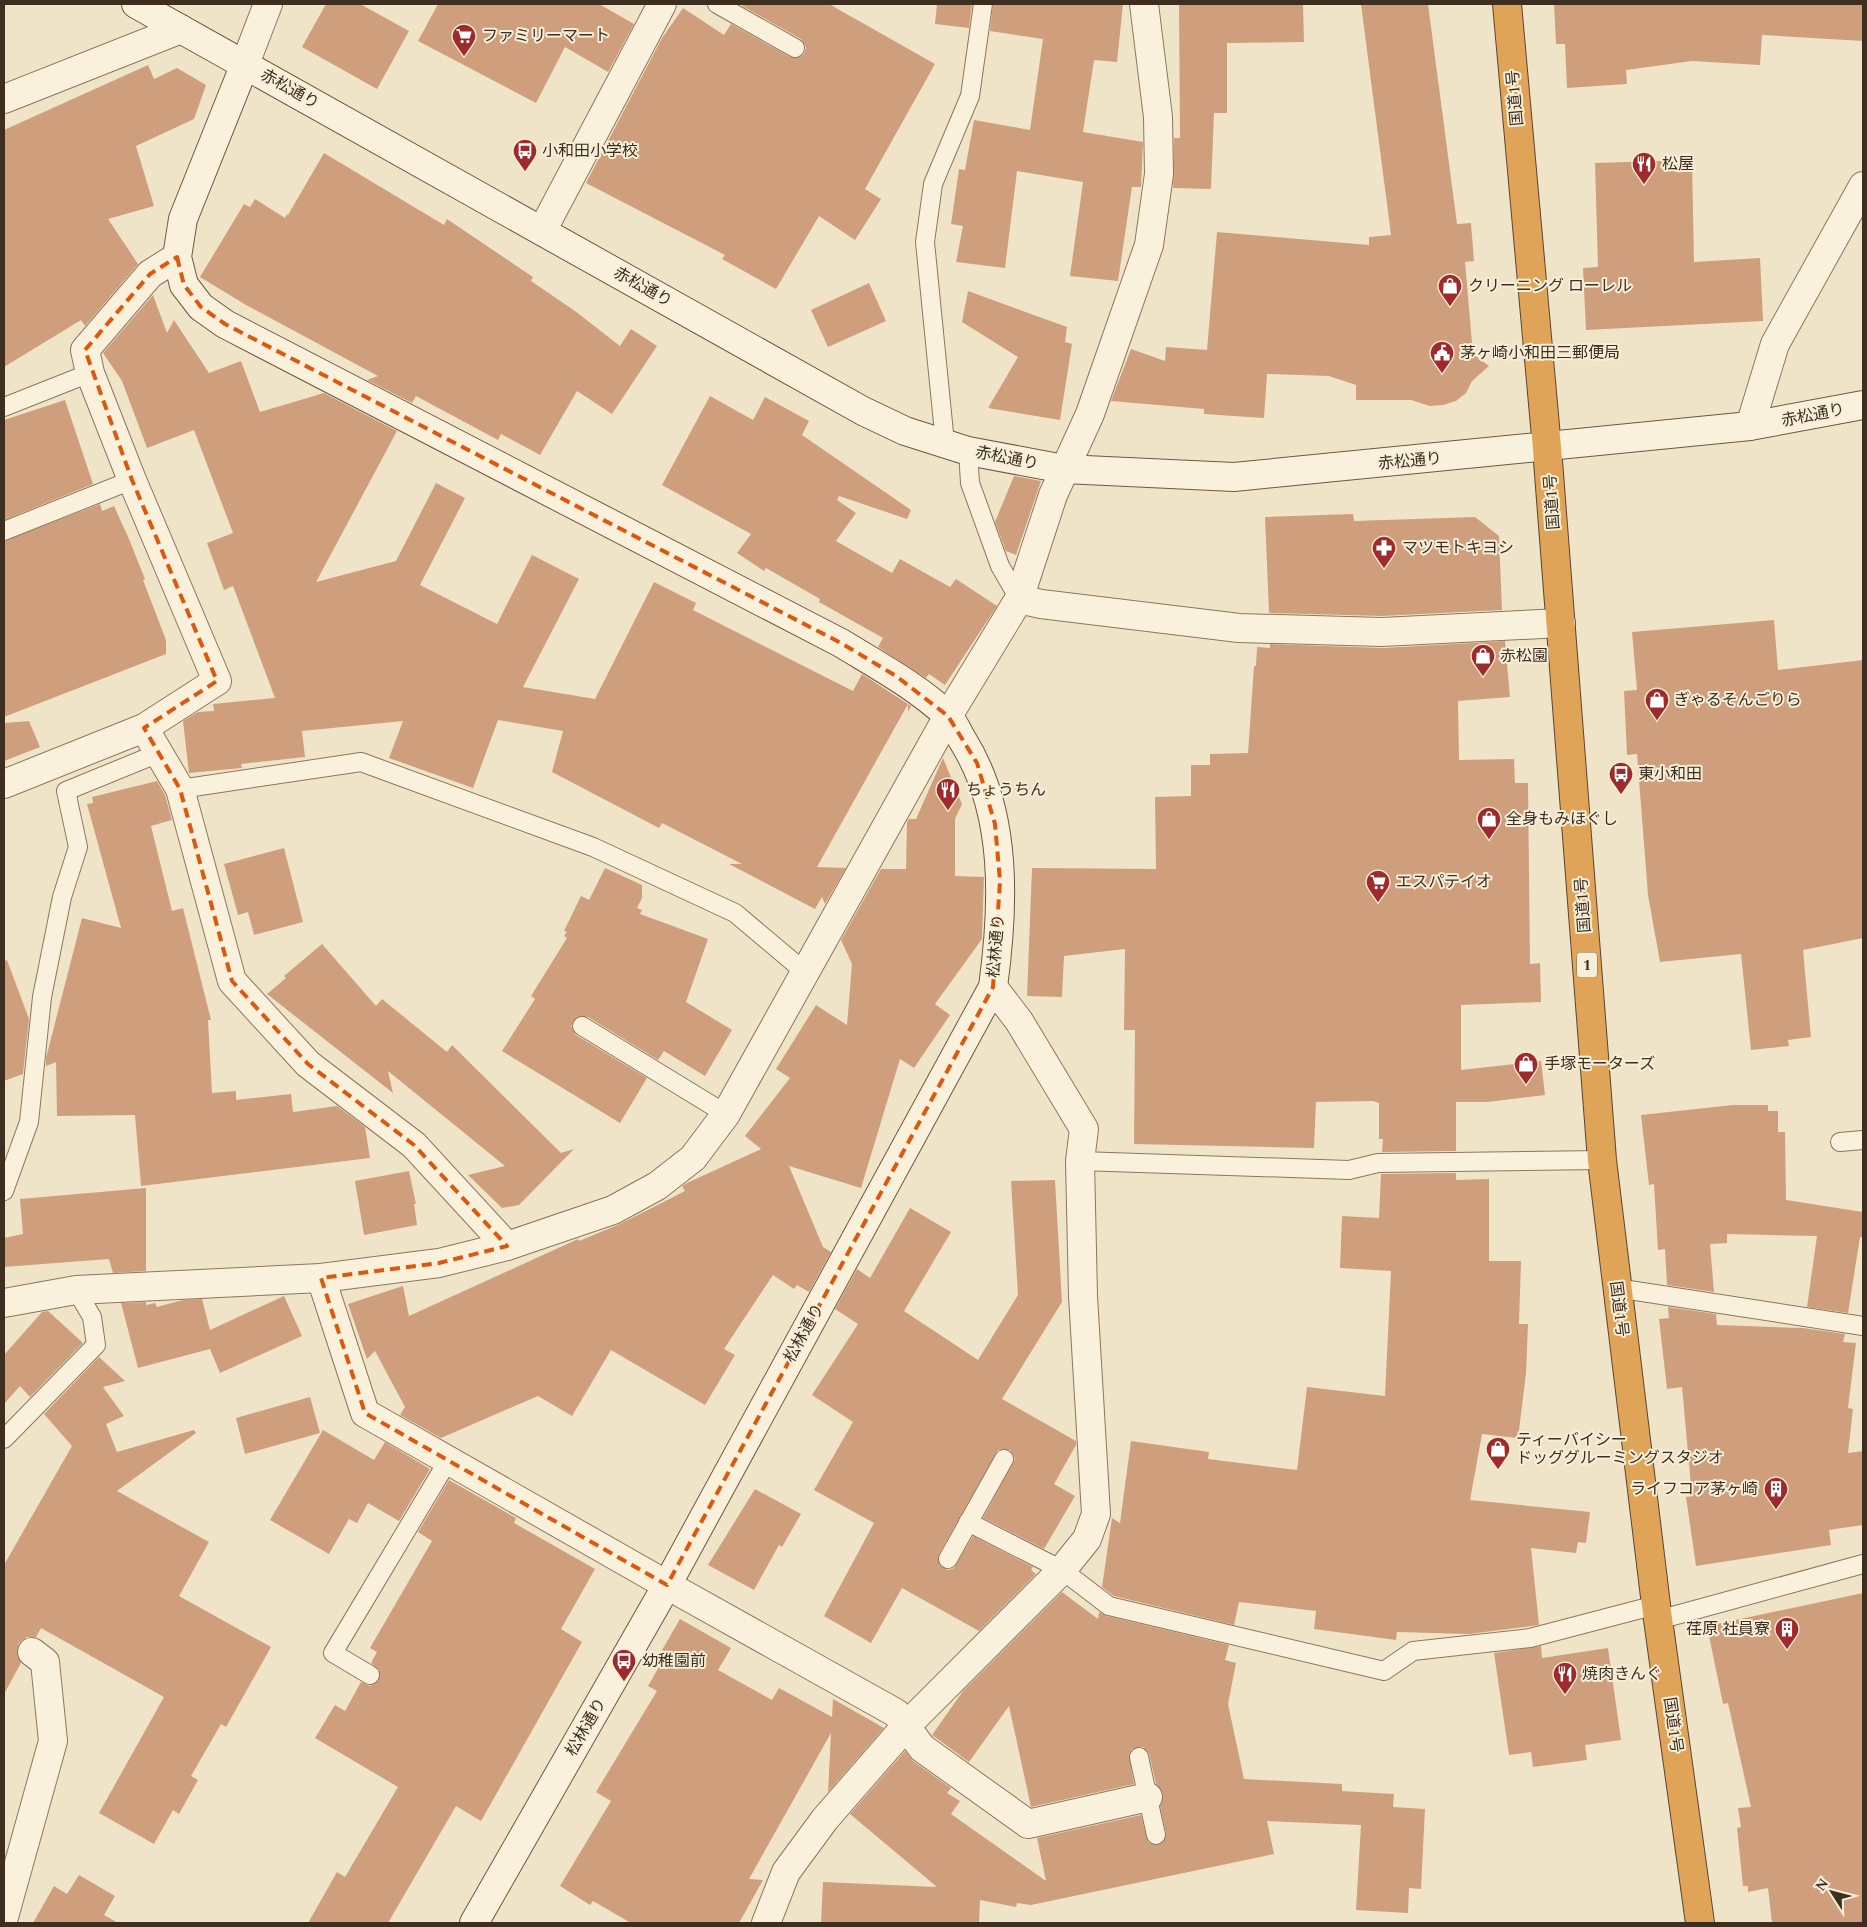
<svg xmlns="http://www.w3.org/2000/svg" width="1867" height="1927" font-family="Spectral,'Noto Sans JP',serif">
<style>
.building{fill:#cf9f7d}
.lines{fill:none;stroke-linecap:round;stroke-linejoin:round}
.lane-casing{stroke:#8d765c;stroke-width:20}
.street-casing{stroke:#8d765c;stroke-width:30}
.secondary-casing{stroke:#6f573f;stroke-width:30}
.highway-casing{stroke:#5b4430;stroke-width:30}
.lane{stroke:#faf1dc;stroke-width:18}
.street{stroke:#faf1dc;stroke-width:28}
.secondary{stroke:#faf1dc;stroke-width:28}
.highway{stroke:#e0a458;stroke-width:28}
.marked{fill:none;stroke:#df570d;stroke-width:4;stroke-dasharray:10 6;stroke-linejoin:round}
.labels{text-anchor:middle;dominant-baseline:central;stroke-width:4;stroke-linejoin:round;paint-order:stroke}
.shield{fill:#f7eed8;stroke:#756857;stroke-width:1}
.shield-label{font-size:15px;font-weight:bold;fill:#3d2e20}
.poi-label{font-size:16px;fill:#3d2e20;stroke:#f7eed8;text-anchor:start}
.street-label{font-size:16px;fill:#3d2e20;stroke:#f7eed8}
</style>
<rect width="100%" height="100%" fill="#f0e4c8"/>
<!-- building -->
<g class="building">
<path d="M326,4h34l49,27 -32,58 -75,-42z"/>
<path d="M438,4h161l35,20 -26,48 -43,-25 -29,56 -118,-62z"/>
<path d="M743,4h86l106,60 -70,125 16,10 -26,41 -36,-24 -43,73 -54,-30 3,-4 -139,-72 76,-145 21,-30 41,27 7,-11 59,33h10l4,-3 2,-7 -5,-8 -59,-33z"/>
<path d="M937,4h35l-3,24 -34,-4z"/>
<path d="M993,4h130l-6,58 -23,-2 -11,72 60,10 -2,45h-9l-14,94 -48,-5 13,-94 -66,-11 -12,97 -49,-6 7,-36 -12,-2 8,-55 6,1 9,-50 56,10 13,-91 -53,-8z"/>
<path d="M1179,4h124l1,38 -77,1v70h-13l-3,76 -38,-1 1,-50h6z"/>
<path d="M1361,4h67l29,220 14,-1 3,38 -9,1 8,92 16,12 -17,15 -6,12 -10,8 -13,4 -13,1 -19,-6h-55v-15l-27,-9 -62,-2 -3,44 -60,-4v-5l-93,-8 20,-52 34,12 1,-14 41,3 10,-118 152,13v-8l22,-2z"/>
<path d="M1554,4h309v37l-101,-6 -2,30 -68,-4 -66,9 1,14 -60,4 -2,-44h-9z"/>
<path d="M148,65l6,14 23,-11 29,17 -12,34 -58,27 18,60 -46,13 30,45 -53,62 -4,-6 -77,47v-237z"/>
<path d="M324,153l120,72 3,-6 86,58 -2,4 44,30 45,35 11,-17 26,17 -45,68 -35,-23 -37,64 -39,-21 -3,6 -82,-44 -4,7 -45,-23 11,-4 -132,-71 -46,-28 44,-73 6,3 5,-8 30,19 2,-4 1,1z"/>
<path d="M1692,160l2,102 66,-4 3,63 -177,9 -3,-62 15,-1 -3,-104z"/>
<path d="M869,283l17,38 -58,26 -17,-37z"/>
<path d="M968,291l99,36 -2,15 7,2 -12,76 -72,-12 30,-51 -56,-35z"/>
<path d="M153,295l14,38 7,-13 35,53 32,-12 19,51 64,-19 73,38 -81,151 80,-21 40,-78 29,15 -45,87 77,39 35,-69 47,24 -56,108 72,12 59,-117 42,21 -3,7 160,81 9,-17 49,32 -3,6v-8l-91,163 29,1 -21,36 -3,-7 -7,12 -86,-45h13l-80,-41 -3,5 -107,-56 11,-41 -65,-11 -25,68 -84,-30 14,-37 -101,10 3,26 -64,7 1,4 -53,5 -6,-52 15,-9 16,-1 -1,-7 62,-6 -42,-112 -9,4 -17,-47 26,-10 -39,-103 -47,18 -25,-67 -19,-28z"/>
<path d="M710,396l43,24 12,-23 44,24 -7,14 109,75 -4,9 -68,-23 -2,4 19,13 -20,28 56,32 8,-14 50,28 6,-8 41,27 -52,79 -16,-11 -3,4 -48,-31 5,-9 -64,-36 1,-3 -54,-31 -2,3 -27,-18 14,-19 -89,-49z"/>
<path d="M65,400l28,84 -89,36v-100z"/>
<path d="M1014,476l27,5 -25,74 -10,-4 -11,-29z"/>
<path d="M100,504l2,7 12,-5 15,33 16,40 -2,1 23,60v14l-162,63v-176z"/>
<path d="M1353,514l1,7 121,-4 24,19 3,74 -120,6 -113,-3 -4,-96z"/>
<path d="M1774,620l4,50 85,-10v278l-60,12 8,87 -23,3 1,6 -38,4 -10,-96 -81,8 -12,-67 -11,-141 -10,1 -3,-64 13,-1 -5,-58z"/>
<path d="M1505,641l5,56 -52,4 1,59 55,-1 1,24h13l2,181 10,-1 1,39 -80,3v65l80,-9 4,34 -57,7h-32v49l-74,1 1,-13h-4v-36l-6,-2 -57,1 -2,46 -180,-4 1,-114h-11l1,-81 -61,7 -2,41 -35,-1 5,-128 124,1 -1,-72 36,-1v-31h19v-11l38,-1 6,-87h2l1,-19 13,1v-4l113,4z"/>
<path d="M29,721l11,26 -36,14v-38z"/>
<path d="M943,758l19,46 -7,15v57l29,1 -2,62 -47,65 15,11 -36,53 -14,-9 -39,129 -72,-22 34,81 8,5 -22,40 -12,-7 -3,4 -21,-14 -49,74 11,6 -30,50 -94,-55 -39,66 -34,-20 -97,42 -41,-23 5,-8 -30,-56 -8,8 -19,-55 55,-18 6,30 169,-77 1,2 41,-17 65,-33 -3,-5 5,-3 74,-34 -16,-13 45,-58 -14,-9 40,-64 31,20 5,-61 -11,-24 40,-71h25l1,-47 2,-3h7z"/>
<path d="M157,781l8,14 7,25 -21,6 21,85 11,-3 28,112h-3l4,73 24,-2v9l55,-6 2,18 44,-6 28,21 5,31 -229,28 -6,-71 -78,1 -1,-54 -10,4v-8l36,-140 39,10 -34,-124 6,-1 -1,-6z"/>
<path d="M284,848l19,74 -49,13 -6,-23 -10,3 -14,-51z"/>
<path d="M605,868l37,17v13l-5,10 5,2 -2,4 68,25 -22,63 46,28 -27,46 -41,-25 -6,9 -70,-43h-11l-6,9 5,9 71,43 -27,45 -118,-72 33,-52 -4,-3 36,-58 -3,-2 3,-4 -3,-1 17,-35 8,4z"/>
<path d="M322,944l54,62 6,-7 65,53 5,-7 109,108 13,-4 -55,56 -17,3 -34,-33 37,-9 -117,-95 5,22 -126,-99 19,-16 -2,-2z"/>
<path d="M7,960l22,59 -6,55 -19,7v-120z"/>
<path d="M1733,1105h35v6h10v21h7l1,68 77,12v25h-3l-12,76 -41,-6 10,-71 -90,-2v9l-17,1 4,48 -47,-7 -2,-36 -7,1 -4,-66 -5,1 -8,-70z"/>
<path d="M409,1171l7,33h-2l3,21 -53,10 -9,-54z"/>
<path d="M1456,1173v7l33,-1v82h32l-2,63h9l-2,50 -8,64 -36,-4 -12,66 120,12 -4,31 -8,-1 -2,11 -45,-5 8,77 -70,9 -72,-2 -1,8 -82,-11 2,-18 -77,-9 -5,23 -120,-29 -12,-9 10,-69 8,5 11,-82 78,11 -1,7 89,11 10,-83 78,9 6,-125 -51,-3 2,-52 37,2 2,-44z"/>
<path d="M1055,1180l7,122 -60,97 74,42v4l-22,39 21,12 -31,53 -61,-31 32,-59 -5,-9h-12l-59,104v10l9,6 6,-2 19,-32 60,31 -2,3 5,4 -57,57 -77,-43 -31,55 -47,-27 50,-93 -60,-33 39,-68 -41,-27 46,-71 -23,-15 22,-40 13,9 40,-70 41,24 -47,79 74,49 40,-65 -7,-114z"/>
<path d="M146,1188v83l-33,2 -4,-14 -105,8v-29l19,-4 -3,-35z"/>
<path d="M284,1296l18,40 -82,37 -10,-24 -72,19 -17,-65 25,-1v3l9,-2 2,4 26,-7 19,-1 8,31z"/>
<path d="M1668,1307l48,7 1,11 86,3 42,6 -2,8 13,1 -8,65 5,1 -5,44 15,-2v74l-34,5 2,15 -135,21 -10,-69 6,-1 -10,-109 -15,2 -8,-70 10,-1z"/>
<path d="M48,1311l35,32 -53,54 -10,-11 -16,18v-49l38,-43z"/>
<path d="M99,1357l26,24 -22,6 21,29 -18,8 11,28 77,-22 2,3 -79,58 92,51 -30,54 92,51 -45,80 -5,-3 -30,52 7,4 -19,34 -6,-4 -19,34 -55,-31 65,-116 -123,-69 -5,9h-9l-8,6 -2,7 4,13 -17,31v-129l68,-119 -28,-32z"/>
<path d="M310,1397l10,36 -75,21 -9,-36z"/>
<path d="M323,1430l51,30 11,-18 45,27 -31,52 -31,-18 -11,20 -8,-4 -20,35 -59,-34z"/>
<path d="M449,1480l67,38 -2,5 81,46 -34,60 21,13 -101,179 -25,-15 -68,117h-80l29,-51 8,5 53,-90 -83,-49 20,-33 10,6 16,-29 9,4 9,-6v-10l-8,-7 6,-11 -7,-4 62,-107 -14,-9z"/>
<path d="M755,1489l46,25 -19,33 -3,-2 -25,45 -46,-25z"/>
<path d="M1062,1592l36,27 1,-7 8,4 122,29 -4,15 11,3 -8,41 16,75 98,5v7l52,3 -1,13 32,2 -4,80 -12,-1 -1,25 -52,-3 5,-85 -94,-4 7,33 -243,51 -14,-2 -1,4 -36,-7 -1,23h-158l2,-41 114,5 -87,-73 55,-63 8,10 38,27 -4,5 13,8 -9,13 95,67 -9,-43 104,-23 7,27 5,3 10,-3 3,-9 -6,-27 3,-12 -7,-10 -7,-30 -6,-7 -11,2 -3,5 5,30 -103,23 -22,-101 -40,56 -37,-27 31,-44z"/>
<path d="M1863,1593v330h-91l-4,-35 -20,4v-6h-5l-6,-58 4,-1 -3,-19 13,-1 -23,-104 -5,1 -16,-78z"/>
<path d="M680,1619l51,29 -13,22 54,30 7,-12 53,29 1,-18 51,29 -56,64 3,-59 -82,146 14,1 -24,43h-108l-38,-22 -3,4 -30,-19 51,-85 -15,-9 61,-101 -9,-5 19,-33 -5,-3z"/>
<path d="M1541,1646l1,12 66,-10 13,92 -36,5 2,15 -54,7 -2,-15 -22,3 -15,-102z"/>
<path d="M79,1875l36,21 -11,19 14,8h-85l21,-37 13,8z"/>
</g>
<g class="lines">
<defs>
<g id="lane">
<path d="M717,4l78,44"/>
<path d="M4,407l86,-34"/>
<path d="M945,443l-20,-201 8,-58 37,-88 13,-92"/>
<path d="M968,451l2,32 30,83 19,33"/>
<path d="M4,531l128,-51"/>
<path d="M180,789l181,-27 232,85 142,66 70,59"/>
<path d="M582,1026l144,88"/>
<path d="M1840,1142l23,-2"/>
<path d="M1080,1161l269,9 29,-7 224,-3"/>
<path d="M4,1191l25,-69 13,-125 20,-100 16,-50 -12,-56 93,-38"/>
<path d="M1616,1288l247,38"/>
<path d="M4,1439l92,-94 -4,-28 -16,-27"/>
<path d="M968,1522l94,48 47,36 275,65 29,-20 117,-13 126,-33"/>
<path d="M948,1559l56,-100"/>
<path d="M1658,1620l205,-56"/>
<path d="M370,1675l-37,-22 116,-194"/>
<path d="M1139,1757l17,78"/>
</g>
<g id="street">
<path d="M245,64l23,-60"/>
<path d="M4,99l177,-70"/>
<path d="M542,231l120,-227"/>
<path d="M1750,426l25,-82 88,-158"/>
<path d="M1019,599l22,5 198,24 143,4 179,-9"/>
<path d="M144,728l36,61 52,192 76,83 106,81 93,101"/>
<path d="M4,784l140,-56 73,-47 -85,-201 -42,-107 -5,-23 65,-76 27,-17"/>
<path d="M321,1278l44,135 302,172 229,128 26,35 106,76 120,-27"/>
<path d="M4,1303l72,-13 245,-12 118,-15 68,-17 106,-36 44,-24 36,-28 33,-44 222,-398 71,-117 34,-104 37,-81 59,-169 10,-71 -1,-57 -14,-113"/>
<path d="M4,1917l49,-176 -8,-79 -13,-10"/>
<path d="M766,1923l20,-51 39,-53 81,-93 156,-156 25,-31 9,-25 -13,-218 -3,-135 4,-32 -65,-108 -26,-34"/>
</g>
<g id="secondary">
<path d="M136,4l727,407 42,20 63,20 96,18 170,8 516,-51 113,-21"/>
<path d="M245,64l-62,155 -6,38 7,28 17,22 24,17 616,319c36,22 75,43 106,72 7,7 11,18 16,26 45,72 41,165 30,246l-326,598 -193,338"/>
</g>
<path id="highway" d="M1507,4l40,444 55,712 54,445 44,318"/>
</defs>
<!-- lane casing -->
<use href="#lane" class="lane-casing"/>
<!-- street casing -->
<use href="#street" class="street-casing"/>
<!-- secondary casing -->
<use href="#secondary" class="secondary-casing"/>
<!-- highway casing -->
<use href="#highway" class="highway-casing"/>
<!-- lane -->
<use href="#lane" class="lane"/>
<!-- street -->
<use href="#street" class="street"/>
<!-- secondary -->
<use href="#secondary" class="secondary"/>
<!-- highway -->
<use href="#highway" class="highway"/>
</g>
<!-- marked area -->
<path class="marked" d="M177,257l7,28 17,22 24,17 616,319 55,33 52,40 29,47 18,61 5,57 -7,106 -326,598 -302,-172 -44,-135 118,-15 68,-17 -93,-101 -106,-81 -76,-83 -52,-192 -36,-61 73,-47 -85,-201 -47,-130 65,-76z"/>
<!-- icons -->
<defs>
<symbol id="supermarket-pin" viewBox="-11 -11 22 30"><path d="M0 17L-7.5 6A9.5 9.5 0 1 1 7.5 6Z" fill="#9e2a2b" stroke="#f7eed8"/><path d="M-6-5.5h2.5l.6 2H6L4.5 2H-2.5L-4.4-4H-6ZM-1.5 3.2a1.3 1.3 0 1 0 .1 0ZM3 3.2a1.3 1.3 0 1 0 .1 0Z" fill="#fff"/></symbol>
<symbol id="bus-pin" viewBox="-11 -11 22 30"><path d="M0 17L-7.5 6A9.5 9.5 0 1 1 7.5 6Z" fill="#9e2a2b" stroke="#f7eed8"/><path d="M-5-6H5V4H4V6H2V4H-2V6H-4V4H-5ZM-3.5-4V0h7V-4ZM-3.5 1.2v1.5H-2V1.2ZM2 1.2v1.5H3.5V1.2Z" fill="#fff"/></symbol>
<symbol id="restaurant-pin" viewBox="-11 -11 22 30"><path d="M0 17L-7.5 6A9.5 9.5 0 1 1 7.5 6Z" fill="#9e2a2b" stroke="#f7eed8"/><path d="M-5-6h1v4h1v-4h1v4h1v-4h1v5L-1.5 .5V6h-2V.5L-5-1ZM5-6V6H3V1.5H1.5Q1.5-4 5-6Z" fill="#fff"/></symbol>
<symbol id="shop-pin" viewBox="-11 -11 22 30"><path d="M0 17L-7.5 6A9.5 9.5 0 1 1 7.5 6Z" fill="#9e2a2b" stroke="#f7eed8"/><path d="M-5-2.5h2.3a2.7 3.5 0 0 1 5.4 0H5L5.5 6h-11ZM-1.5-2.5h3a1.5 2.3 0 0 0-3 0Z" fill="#fff"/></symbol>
<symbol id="civic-pin" viewBox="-11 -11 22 30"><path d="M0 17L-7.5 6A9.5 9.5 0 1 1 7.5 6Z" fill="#9e2a2b" stroke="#f7eed8"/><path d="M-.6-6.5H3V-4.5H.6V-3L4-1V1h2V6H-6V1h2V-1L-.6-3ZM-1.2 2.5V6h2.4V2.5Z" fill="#fff"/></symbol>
<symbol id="pharmacy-pin" viewBox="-11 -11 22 30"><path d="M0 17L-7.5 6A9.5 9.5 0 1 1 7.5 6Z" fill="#9e2a2b" stroke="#f7eed8"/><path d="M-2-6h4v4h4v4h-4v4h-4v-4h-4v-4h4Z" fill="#fff"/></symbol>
<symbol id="building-pin" viewBox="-11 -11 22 30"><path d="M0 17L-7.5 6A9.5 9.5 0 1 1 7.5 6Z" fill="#9e2a2b" stroke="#f7eed8"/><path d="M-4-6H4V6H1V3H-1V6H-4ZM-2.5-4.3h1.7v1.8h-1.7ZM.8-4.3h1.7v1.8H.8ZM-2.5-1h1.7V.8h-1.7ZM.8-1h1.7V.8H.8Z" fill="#fff"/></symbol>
</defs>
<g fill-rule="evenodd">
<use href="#supermarket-pin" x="450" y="22" width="28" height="38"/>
<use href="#bus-pin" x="511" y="137" width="28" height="38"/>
<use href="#restaurant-pin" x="1630" y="150" width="28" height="38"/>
<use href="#shop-pin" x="1436" y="272" width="28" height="38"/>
<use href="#civic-pin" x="1428" y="339" width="28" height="38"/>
<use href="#pharmacy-pin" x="1370" y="534" width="28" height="38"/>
<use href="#shop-pin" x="1469" y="642" width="28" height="38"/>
<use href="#shop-pin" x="1643" y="686" width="28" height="38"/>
<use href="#bus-pin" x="1607" y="760" width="28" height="38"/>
<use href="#restaurant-pin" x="934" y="776" width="28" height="38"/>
<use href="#shop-pin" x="1475" y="805" width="28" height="38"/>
<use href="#supermarket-pin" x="1364" y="868" width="28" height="38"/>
<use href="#shop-pin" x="1512" y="1050" width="28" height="38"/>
<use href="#shop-pin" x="1484" y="1435" width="28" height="38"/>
<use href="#building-pin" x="1762" y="1475" width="28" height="38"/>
<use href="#building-pin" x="1773" y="1615" width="28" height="38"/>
<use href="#bus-pin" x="610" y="1647" width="28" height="38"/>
<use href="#restaurant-pin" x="1551" y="1660" width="28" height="38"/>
</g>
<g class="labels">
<!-- shield labels -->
<rect class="shield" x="1577" y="952.5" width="20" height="25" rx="4"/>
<g class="shield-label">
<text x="1587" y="965">1</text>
</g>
<!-- poi labels -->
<g class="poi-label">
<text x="482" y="36">ファミリーマート</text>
<text x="542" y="151">小和田小学校</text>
<text x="1662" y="164">松屋</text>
<text x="1468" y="286">クリーニング ローレル</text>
<text x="1460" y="353">茅ヶ崎小和田三郵便局</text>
<text x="1402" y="548">マツモトキヨシ</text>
<text x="1500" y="656">赤松園</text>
<text x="1674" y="700">ぎゃるそんごりら</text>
<text x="1638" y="774">東小和田</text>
<text x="966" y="790">ちょうちん</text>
<text x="1506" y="819">全身もみほぐし</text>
<text x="1396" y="882">エスパテイオ</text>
<text x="1544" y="1064">手塚モーターズ</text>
<text x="1516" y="1440">ティーバイシー<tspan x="1516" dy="18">ドッググルーミングスタジオ</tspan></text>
<text x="1758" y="1489" text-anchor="end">ライフコア茅ヶ崎</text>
<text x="1770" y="1629" text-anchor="end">荏原 社員寮</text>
<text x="642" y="1661">幼稚園前</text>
<text x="1582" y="1674">焼肉きんぐ</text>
</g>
<!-- street labels -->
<g class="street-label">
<text transform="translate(290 89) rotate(29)">赤松通り</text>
<text transform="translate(1515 98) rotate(-95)">国道1号</text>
<text transform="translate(643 287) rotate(29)">赤松通り</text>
<text transform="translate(1813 415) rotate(-11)">赤松通り</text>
<text transform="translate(1007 458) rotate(11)">赤松通り</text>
<text transform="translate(1410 461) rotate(-5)">赤松通り</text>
<text transform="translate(1552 502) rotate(-94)">国道1号</text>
<text transform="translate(1583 905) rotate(-94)">国道1号</text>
<text transform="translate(996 946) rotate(-85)">松林通り</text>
<text transform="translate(1619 1309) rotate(83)">国道1号</text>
<text transform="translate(804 1333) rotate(-61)">松林通り</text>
<text transform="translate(1673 1725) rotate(82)">国道1号</text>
<text transform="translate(586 1727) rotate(-60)">松林通り</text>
</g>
</g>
<!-- border -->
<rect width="1867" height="1927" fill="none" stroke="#3d2e20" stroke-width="10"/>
<!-- north arrow -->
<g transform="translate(1832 1892) rotate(306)" stroke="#f7eed8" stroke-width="4" paint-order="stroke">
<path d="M0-4L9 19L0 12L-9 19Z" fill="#3d2e20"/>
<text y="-8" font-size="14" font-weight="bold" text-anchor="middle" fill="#3d2e20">N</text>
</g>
</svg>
